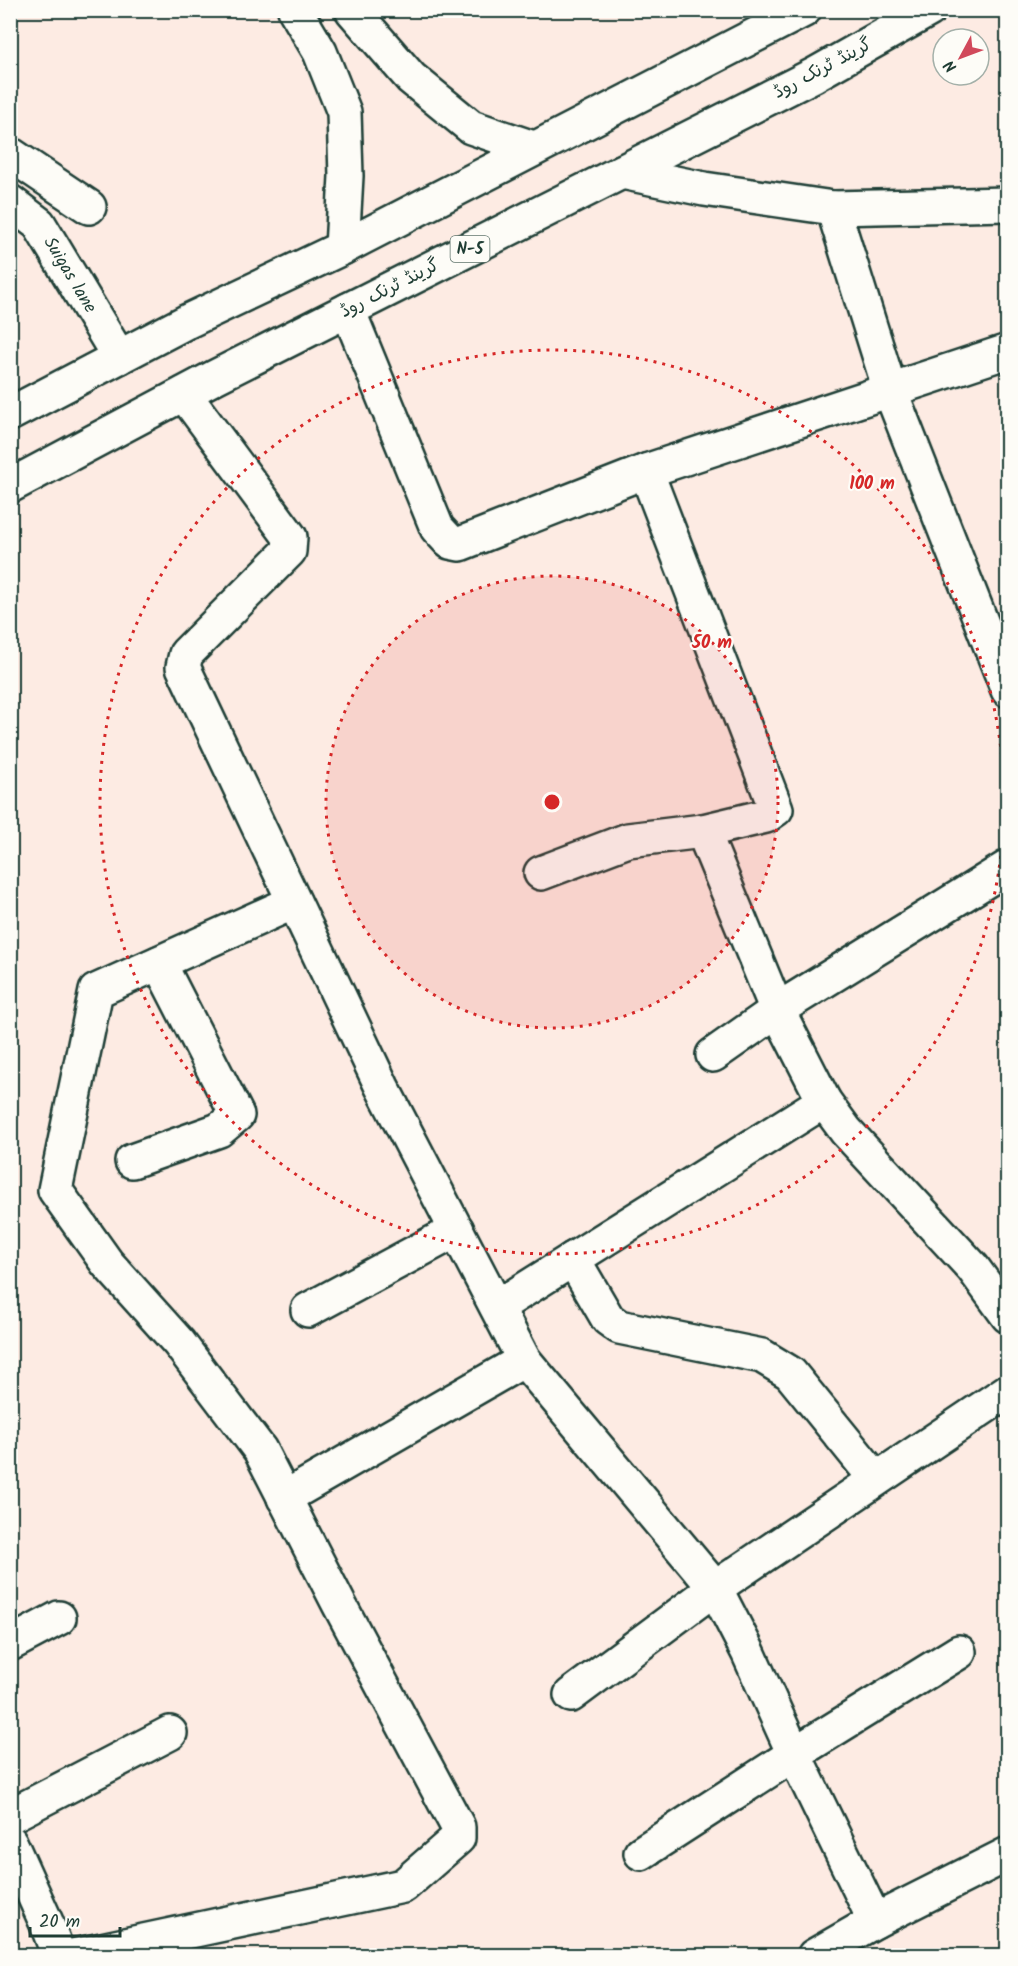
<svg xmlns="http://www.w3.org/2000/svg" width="1018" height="1966" font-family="Kalam,'Playpen Sans Arabic',sans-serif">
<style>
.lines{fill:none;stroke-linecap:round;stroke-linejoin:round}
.minor-casing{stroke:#1f3d34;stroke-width:38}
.major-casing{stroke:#1f3d34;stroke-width:38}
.highway-casing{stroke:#1f3d34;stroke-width:38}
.minor{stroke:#fdfcf7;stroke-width:33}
.major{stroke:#fdfcf7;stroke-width:33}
.highway{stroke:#fdfcf7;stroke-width:33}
.ring{fill:none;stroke:#d62828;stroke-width:3;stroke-dasharray:3 6}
.labels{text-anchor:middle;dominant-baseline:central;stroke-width:4.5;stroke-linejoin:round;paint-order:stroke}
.shield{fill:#fdfcf7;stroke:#62766e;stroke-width:1.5}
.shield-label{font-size:16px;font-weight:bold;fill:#1f3d34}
.street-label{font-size:18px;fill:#1f3d34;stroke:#fdfcf7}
.centre{fill:#d62828;stroke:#fdfcf7;stroke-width:3}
.ring-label{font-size:18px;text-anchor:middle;font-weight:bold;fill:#d62828;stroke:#fdfcf7;stroke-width:4.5;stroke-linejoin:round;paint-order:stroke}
</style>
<rect width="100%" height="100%" fill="#fdebe3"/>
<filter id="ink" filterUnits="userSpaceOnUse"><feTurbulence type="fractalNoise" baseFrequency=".0167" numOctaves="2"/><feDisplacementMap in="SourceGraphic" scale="12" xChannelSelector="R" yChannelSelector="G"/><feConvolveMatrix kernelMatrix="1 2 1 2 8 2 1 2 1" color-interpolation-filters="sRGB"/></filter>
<g filter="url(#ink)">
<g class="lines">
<defs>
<g id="minor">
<path d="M10,154l79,53"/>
<path d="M622,172l82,17 129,19 175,-4"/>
<path id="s1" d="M10,202l29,22 80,133"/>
<path d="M833,208l57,182 118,300"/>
<path d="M348,310l89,218 13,14 10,2 186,-73 362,-120"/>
<path d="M184,394l106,143 -1,14 -103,103 -3,13 199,420 142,273 191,228 33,64 46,102 -153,99"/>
<path d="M703,831l71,172 50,98 22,30 127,137 35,48"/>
<path d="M541,873l87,-33 75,-9 63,-15 10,-7 -130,-338"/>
<path d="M713,1055l64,-45 231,-143"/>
<path d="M132,1161l87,-31 18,-15 -78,-152"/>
<path d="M573,1259l35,60 11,8 143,29 28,17 86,106"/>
<path d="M497,1307l327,-206"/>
<path d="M308,1310l149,-80"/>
<path d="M284,1498l240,-138"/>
<path d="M10,1644l49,-26"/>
<path d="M571,1695l144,-107 293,-197"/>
<path d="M10,1816l160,-83"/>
<path d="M10,1842l36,80 13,34"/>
<path d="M875,1921l133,-67"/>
<path d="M73,1956l330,-70 55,-48v-11l-119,-223 -79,-154 -81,-107 -72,-80 -52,-73 41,-199 198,-89"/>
<path d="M814,1956l61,-35 -81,-167 165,-102"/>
</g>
<g id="major">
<path d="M295,10l25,42 24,60 2,64 -4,72"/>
<path d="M352,10l59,68 60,49 62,21"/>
</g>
<g id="highway">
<path d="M10,414l176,-92 156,-74 462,-238"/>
<path d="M10,486l205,-109 599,-302 115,-65"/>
</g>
</defs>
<!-- minor casing -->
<use href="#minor" class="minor-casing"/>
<!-- major casing -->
<use href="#major" class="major-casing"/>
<!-- highway casing -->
<use href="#highway" class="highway-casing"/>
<!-- minor -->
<use href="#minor" class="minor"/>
<!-- major -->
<use href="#major" class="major"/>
<!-- highway -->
<use href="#highway" class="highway"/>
</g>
</g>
<!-- distance rings -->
<circle cx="552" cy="802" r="226" fill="#d62828" fill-opacity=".12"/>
<g class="ring">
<circle cx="552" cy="802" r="226"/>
<circle cx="552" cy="802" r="452"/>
</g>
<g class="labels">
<!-- shield labels -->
<rect class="shield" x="450.5" y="236" width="39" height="26" rx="4.5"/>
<g class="shield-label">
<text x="470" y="249">N-5</text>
</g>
<!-- street labels -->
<g class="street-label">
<text transform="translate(823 69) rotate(-28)">گرینڈ ٹرنک روڈ</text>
<text stroke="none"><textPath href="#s1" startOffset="96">Suigas lane</textPath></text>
<text transform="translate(390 289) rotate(-27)">گرینڈ ٹرنک روڈ</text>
</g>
</g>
<circle cx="552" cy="802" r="9" class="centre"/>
<g class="ring-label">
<text x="872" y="489">100 m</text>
<text x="712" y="648">50 m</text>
</g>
<!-- margin -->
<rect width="1018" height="1966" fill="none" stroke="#fdfcf7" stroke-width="36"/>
<rect x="18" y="18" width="982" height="1930" fill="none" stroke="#1f3d34" stroke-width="2" filter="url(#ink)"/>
<!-- north arrow -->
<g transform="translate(961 57) rotate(229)"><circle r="28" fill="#fdfcf7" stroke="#a4b0a9" stroke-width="1.5"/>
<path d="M0-4.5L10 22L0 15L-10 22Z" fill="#d1495b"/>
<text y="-9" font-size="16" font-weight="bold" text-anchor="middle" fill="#1f3d34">N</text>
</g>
<!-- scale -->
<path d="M30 1927v9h90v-9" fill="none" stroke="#1f3d34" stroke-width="3"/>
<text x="39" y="1927" font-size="18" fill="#1f3d34" stroke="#fdfcf7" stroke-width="4.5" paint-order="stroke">20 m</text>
</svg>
